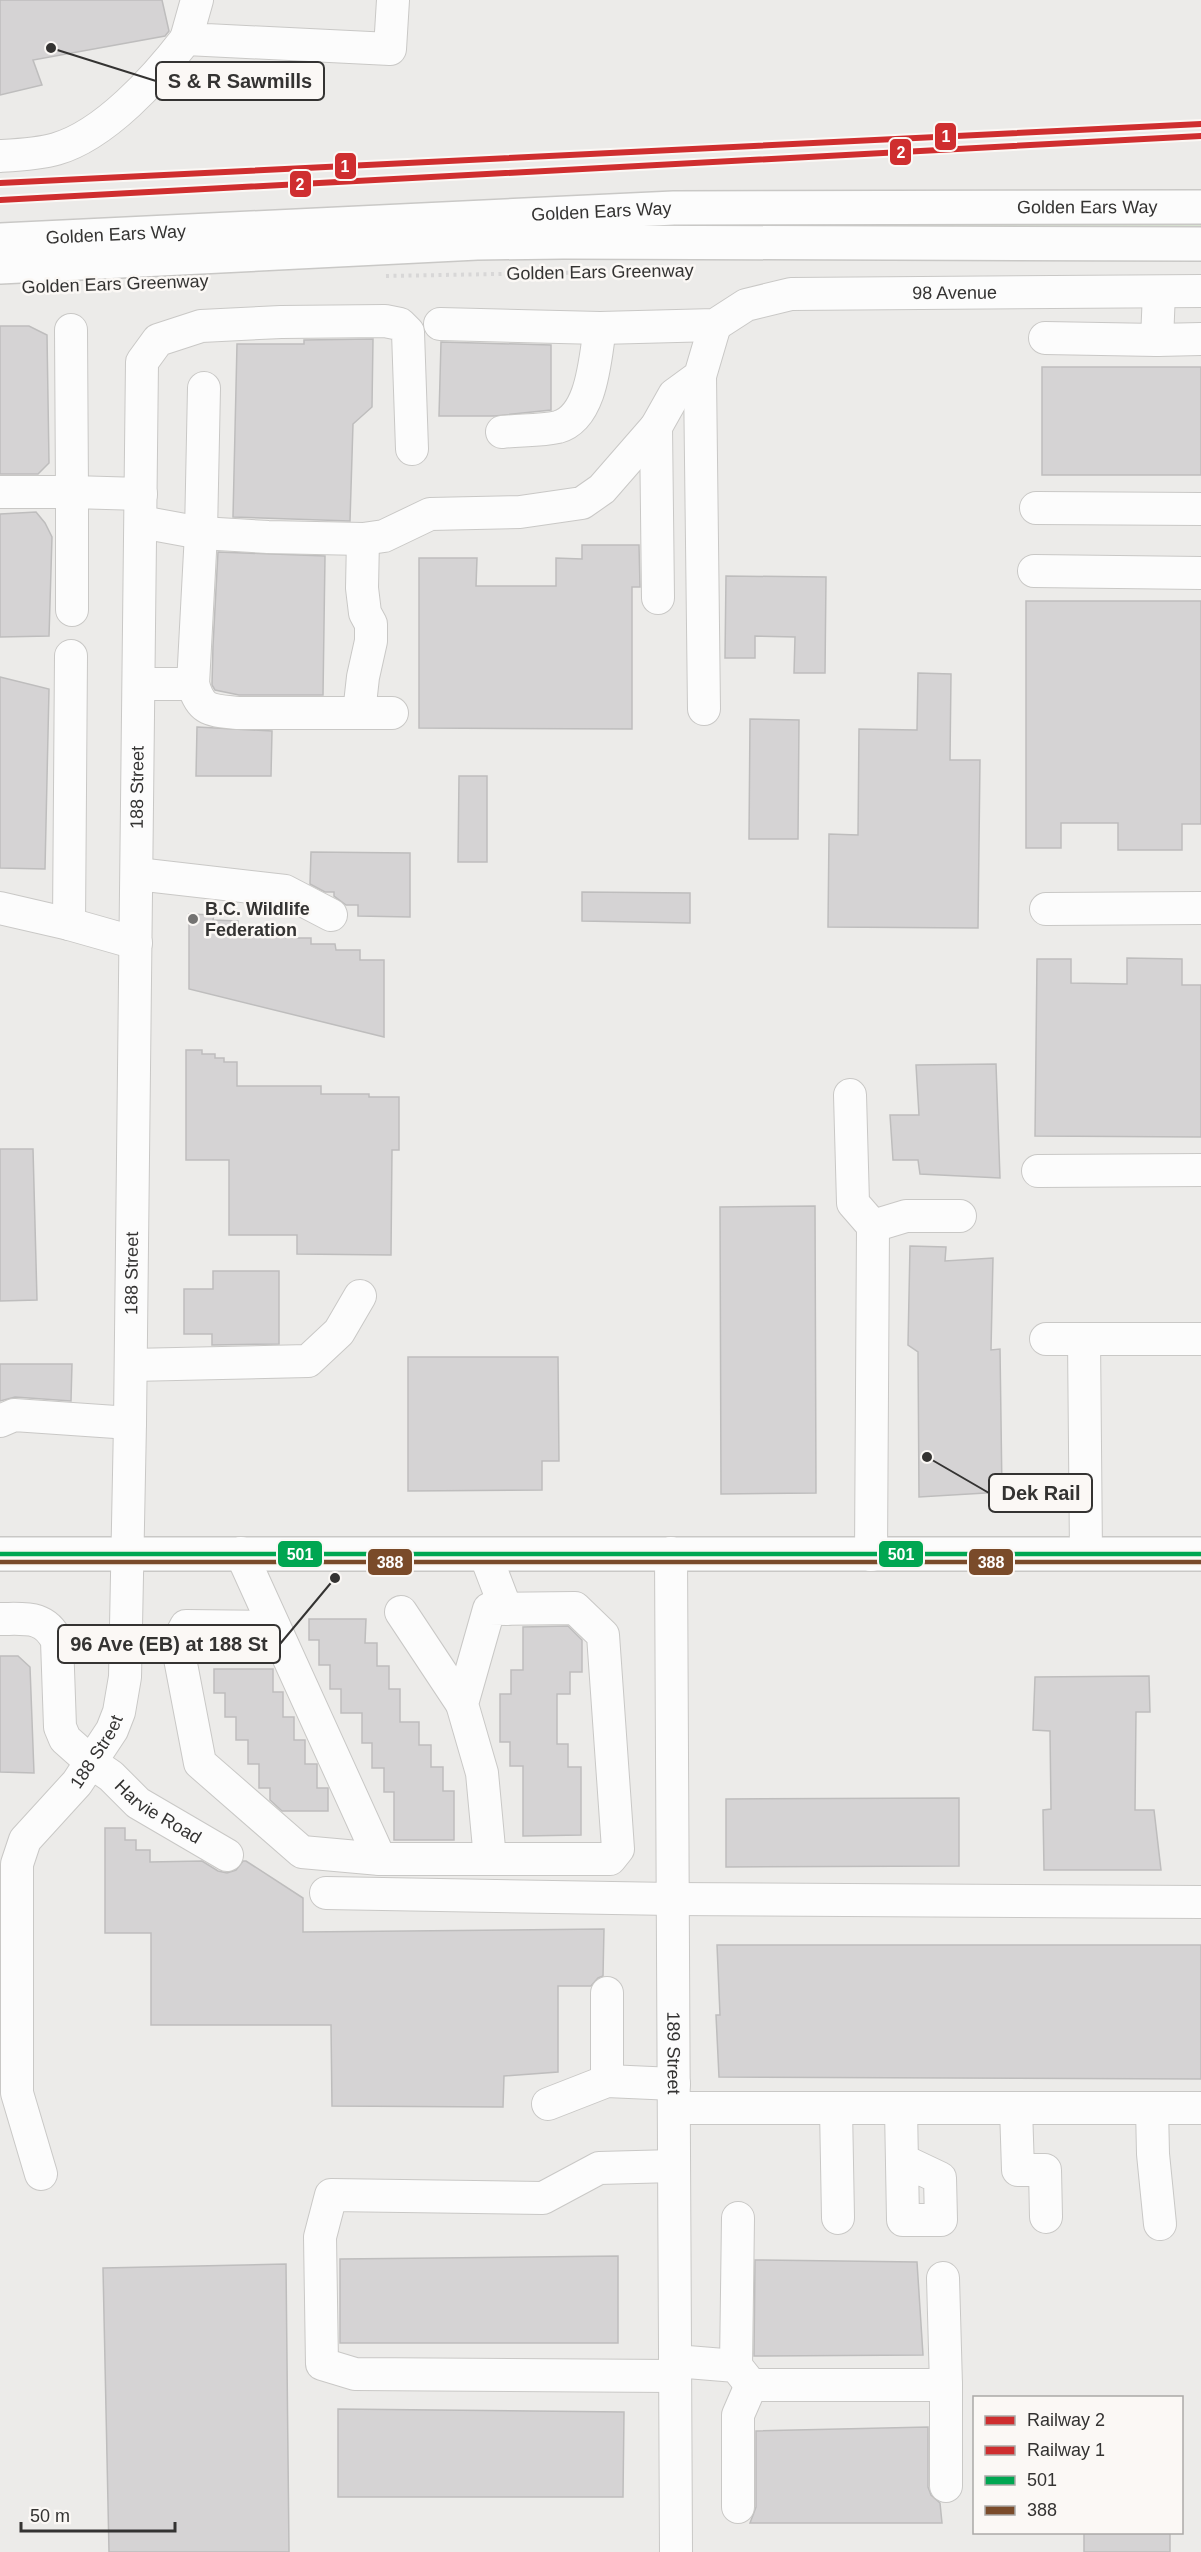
<svg xmlns="http://www.w3.org/2000/svg" width="1201" height="2552" font-family="Helvetica,sans-serif">
<style>
.green{fill:#d8e2d2}
.building{fill:#d5d3d4;stroke:#bebdbd;stroke-width:1.5}
.lines{fill:none;stroke-linecap:round;stroke-linejoin:round}
.minor-casing{stroke:#c9c8c6;stroke-width:34}
.major-casing{stroke:#c9c8c6;stroke-width:36}
.path{stroke:#d8d7d7;stroke-width:4;stroke-dasharray:3 4.5;stroke-linecap:butt}
.minor{stroke:#fcfcfc;stroke-width:32}
.major{stroke:#fcfcfc;stroke-width:33}
.bus-1-casing{stroke:#fbf8f5;stroke-width:9}
.bus-2-casing{stroke:#fbf8f5;stroke-width:9}
.bus-1{stroke:#00a651;stroke-width:4.5}
.bus-2{stroke:#7a4b2a;stroke-width:4.5}
.rail-1-casing{stroke:#fbf8f5;stroke-width:10}
.rail-2-casing{stroke:#fbf8f5;stroke-width:10}
.rail-1{stroke:#cf2e2f;stroke-width:6}
.rail-2{stroke:#cf2e2f;stroke-width:6}
.poi-dot{fill:#747372;stroke:#fbf8f5;stroke-width:2}
.labels{text-anchor:middle;dominant-baseline:central;stroke-width:5;stroke-linejoin:round;paint-order:stroke}
.street-label{font-size:18px;fill:#343332;stroke:#fbf8f5}
.poi-label{font-size:18px;font-weight:bold;fill:#343332;stroke:#fbf8f5;text-anchor:start}
.leader{fill:none;stroke:#343332;stroke-width:2}
.callout-dot{fill:#343332;stroke:#fbf8f5;stroke-width:2}
.callout{fill:#fbf8f5;stroke:#343332;stroke-width:2}
.callout-label{font-size:20px;text-anchor:middle;font-weight:bold;fill:#343332}
.line-badge{stroke:#fbf8f5;stroke-width:2}
.badge-label{font-size:16px;text-anchor:middle;font-weight:bold;fill:#fff}
</style>
<rect width="100%" height="100%" fill="#ecebe9"/>
<!-- green -->
<path class="green" d="M685,219h516v12l-633,-2z"/>
<!-- building -->
<g class="building">
<path d="M0,0h162l7,31 -4,5 -132,24 9,25 -42,10z"/>
<path d="M0,326h29l18,9 2,128 -11,11h-38z"/>
<path d="M373,339l-1,68 -19,17 -3,97 -117,-4 4,-173h67v-4z"/>
<path d="M441,342l110,3v65l-56,6h-56z"/>
<rect x="1042" y="367" width="159" height="108"/>
<path d="M36,512l9,11 7,14 -3,99 -49,1v-123z"/>
<path d="M582,545h57l1,42h-8v142l-213,-1v-170h58l-1,28h80v-28l26,1z"/>
<path d="M218,552l107,4 -2,139h-84l-24,-5 -3,-5 1,-39z"/>
<path d="M726,576l100,1 -1,96h-31l1,-36 -40,-1v22h-30z"/>
<path d="M1026,601h175v223h-19v26h-64v-27h-57v25h-35z"/>
<path d="M918,673l33,1 -1,86h30l-2,168 -150,-1 1,-93 29,1 1,-106 58,1z"/>
<path d="M0,677l49,12 -4,180 -45,-1z"/>
<path d="M750,719l49,1 -1,119h-49z"/>
<path d="M197,727l75,4 -1,45h-75z"/>
<path d="M459,776h28v86h-29z"/>
<path d="M311,852l99,1v64l-52,-1v-11h-12l-12,-9v-4h-9l-15,-8z"/>
<path d="M582,892l108,1v30l-108,-2z"/>
<path d="M189,914l25,1 -1,5 25,1v5l24,1v5h25l-1,6h25v6h24l1,6h24v10h24v77l-195,-48z"/>
<path d="M1127,958l55,1v26h19v152l-166,-1 2,-177h34v24l56,1z"/>
<path d="M186,1050h16v4h13v4h9v4h13v24h84v8h48v3h30v53h-7l-1,105 -94,-1v-19h-68v-75h-43z"/>
<path d="M996,1064l4,114 -80,-4 -2,-14h-25l-3,-45h29l-3,-50z"/>
<path d="M0,1149h33l4,151 -37,1z"/>
<path d="M815,1206l1,287 -95,1 -1,-287z"/>
<path d="M910,1246l36,1 -1,14 48,-3 -2,92 9,-1 2,143 -83,5 -1,-145 -10,-7z"/>
<path d="M213,1271h66v73l-67,1v-11h-28v-45h29z"/>
<path d="M408,1357h150l1,104h-17v29l-134,1z"/>
<path d="M0,1364h72l-1,37 -56,-4 -15,4z"/>
<path d="M309,1619h57l-1,24h12v23h12v23h11v33h19v23h12v22h12v24h11v49h-60v-48h-10v-24h-12v-25h-10v-30h-21v-24h-11v-24h-11v-25h-10z"/>
<path d="M568,1626l14,14v32h-12v22h-13v50h11v23h13v68l-58,1v-70h-13v-24h-10v-48h11v-24h12v-43z"/>
<path d="M0,1656h18l12,11 4,106 -34,-1z"/>
<path d="M214,1669h59v23h10v25h11v23h11v24h12v24h11v23h-46l-12,-11v-12h-11v-24h-11v-24h-12v-23h-11v-24h-11z"/>
<path d="M1149,1676l1,36h-14l-1,98h19l7,60h-117l-1,-60 8,-1 -1,-78 -17,-1 2,-53z"/>
<path d="M959,1798v68l-233,1v-68z"/>
<path d="M105,1828h20v12h11v10h14v12l52,-1 16,10 9,2 9,-3 7,-9h3l57,37v34l301,-3 -1,47 -5,2 -7,8h-33v86l-54,4 -1,31 -171,-1 -1,-81h-180v-92h-46z"/>
<path d="M717,1945h484v134l-482,-2 -3,-62h4z"/>
<path d="M618,2256v87h-278v-84z"/>
<path d="M755,2260l162,2 6,93 -169,1z"/>
<path d="M286,2264l3,288h-180l-6,-284z"/>
<path d="M338,2409l286,3 -1,85h-285z"/>
<path d="M928,2427v60l3,8 9,8 2,20h-192l6,-16v-76z"/>
<rect x="1084" y="2532" width="86" height="20"/>
</g>
<g class="lines">
<defs>
<g id="minor">
<path d="M197,0l-11,39 204,10 3,-49"/>
<path d="M0,156c18,-1 39,-2 56,-7 49,-14 100,-71 130,-110"/>
<path id="s1" d="M440,324l160,4 115,-3 31,-20 45,-11 410,-3"/>
<path d="M71,330l1,162 69,2"/>
<path d="M1045,338l112,2 2,-48"/>
<path d="M1157,340l44,-1"/>
<path d="M700,376l4,333"/>
<path d="M656,427l2,171"/>
<path d="M502,432c18,-2 39,-1 56,-5 35,-10 37,-70 42,-99"/>
<path d="M0,492h72v118"/>
<path d="M1036,508l165,1"/>
<path d="M141,522l60,11 67,4 95,2 21,-3 46,-22 90,-2 62,-9 20,-14 54,-62 18,-32 26,-19 15,-51"/>
<path d="M1034,571l167,2"/>
<path d="M139,684h54l8,-151 3,-145"/>
<path d="M193,684c8,28 18,26 45,29h154"/>
<path d="M359,713l4,-36 8,-36v-17l-6,-11 -3,-25 1,-49"/>
<path d="M137,874l148,17 46,24"/>
<path d="M0,908l69,16 67,19"/>
<path d="M1046,909l155,-1"/>
<path d="M69,924l2,-268"/>
<path d="M850,1095l3,108 20,23 -2,329"/>
<path d="M1038,1171l163,-1"/>
<path d="M873,1226l33,-10h54"/>
<path d="M1046,1339h155"/>
<path d="M1084,1339l2,215"/>
<path d="M131,1365l177,-4 31,-29 21,-36"/>
<path d="M0,1421l14,-6 116,8"/>
<path d="M241,1553l139,306h230l8,-10 -15,-214 -28,-27 -86,1 -27,95 20,69 8,86"/>
<path id="s2" d="M671,1553l5,999"/>
<path d="M485,1554l21,55"/>
<path d="M401,1612l61,92"/>
<path id="s3" d="M0,1619c25,0 45,-4 57,22l3,86 5,12 27,24 19,13 27,27 89,52"/>
<path d="M274,1627l-88,-1 -9,17 23,120 102,89 78,7"/>
<path d="M326,1893l346,6 529,3"/>
<path d="M607,1993v88"/>
<path d="M548,2104l59,-23 67,3"/>
<path d="M674,2108h527"/>
<path d="M836,2108l2,110"/>
<path d="M901,2108l2,112h38l-1,-42 -38,-18"/>
<path d="M1016,2108l2,62h27l1,47"/>
<path d="M1152,2108l1,46 7,70"/>
<path d="M674,2166l-75,2 -56,30 -212,-3 -11,42 2,127 33,10 320,2"/>
<path id="s4" d="M41,2174l-24,-81v-229l8,-24 52,-57 35,-53 7,-18 6,-35 5,-254 12,-1061 16,-22 43,-14 80,-4 104,-1 15,3 8,8 4,117"/>
<path d="M675,2361l61,5 15,19h195l-3,-107"/>
<path d="M736,2366l2,-148"/>
<path d="M946,2385v101"/>
<path d="M738,2507v-92l13,-30"/>
</g>
<g id="major">
<path id="s5" d="M0,240l674,-32 527,-1"/>
<path d="M0,267l477,-24 86,-1 638,2"/>
<path d="M0,1554h1201"/>
</g>
</defs>
<!-- minor casing -->
<use href="#minor" class="minor-casing"/>
<!-- major casing -->
<use href="#major" class="major-casing"/>
<!-- path -->
<path class="path" d="M386,276l277,-5"/>
<!-- minor -->
<use href="#minor" class="minor"/>
<!-- major -->
<use href="#major" class="major"/>
<defs>
<path id="bus-1" d="M0,1554h1201"/>
<path id="bus-2" d="M0,1562h1201"/>
</defs>
<!-- bus-1 casing -->
<use href="#bus-1" class="bus-1-casing"/>
<!-- bus-2 casing -->
<use href="#bus-2" class="bus-2-casing"/>
<!-- bus-1 -->
<use href="#bus-1" class="bus-1"/>
<!-- bus-2 -->
<use href="#bus-2" class="bus-2"/>
<defs>
<path id="rail-1" d="M0,200l1201,-64"/>
<path id="rail-2" d="M0,183l1201,-59"/>
</defs>
<!-- rail-1 casing -->
<use href="#rail-1" class="rail-1-casing"/>
<!-- rail-2 casing -->
<use href="#rail-2" class="rail-2-casing"/>
<!-- rail-1 -->
<use href="#rail-1" class="rail-1"/>
<!-- rail-2 -->
<use href="#rail-2" class="rail-2"/>
</g>
<!-- markers -->
<circle class="poi-dot" cx="193" cy="919" r="6"/>
<g class="labels">
<!-- street labels -->
<g class="street-label">
<text stroke="none"><textPath href="#s5" startOffset="1088">Golden Ears Way</textPath></text>
<text stroke="none"><textPath href="#s5" startOffset="602">Golden Ears Way</textPath></text>
<text stroke="none"><textPath href="#s5" startOffset="116">Golden Ears Way</textPath></text>
<text transform="translate(600 272) rotate(-1)">Golden Ears Greenway</text>
<text transform="translate(115 284) rotate(-2)">Golden Ears Greenway</text>
<text stroke="none"><textPath href="#s1" startOffset="522">98 Avenue</textPath></text>
<text stroke="none"><textPath href="#s4" startOffset="1424">188 Street</textPath></text>
<text stroke="none"><textPath href="#s4" startOffset="938">188 Street</textPath></text>
<text stroke="none"><textPath href="#s4" startOffset="453">188 Street</textPath></text>
<text stroke="none"><textPath href="#s3" startOffset="284">Harvie Road</textPath></text>
<text stroke="none"><textPath href="#s2" startOffset="500">189 Street</textPath></text>
</g>
<!-- poi labels -->
<g class="poi-label">
<text x="205" y="909">B.C. Wildlife<tspan x="205" dy="21">Federation</tspan></text>
</g>
</g>
<!-- callouts -->
<path class="leader" d="M51 48L156 81M927 1457L989 1493M335 1578L280 1644"/>
<g class="callout-dot">
<circle cx="51" cy="48" r="6"/>
<circle cx="927" cy="1457" r="6"/>
<circle cx="335" cy="1578" r="6"/>
</g>
<g class="callout">
<rect x="156" y="62" width="168" height="38" rx="6"/>
<rect x="989" y="1474" width="103" height="38" rx="6"/>
<rect x="58" y="1625" width="222" height="38" rx="6"/>
</g>
<g class="callout-label">
<text x="240" y="88">S &amp; R Sawmills</text>
<text x="1041" y="1500">Dek Rail</text>
<text x="169" y="1651">96 Ave (EB) at 188 St</text>
</g>
<g class="line-badge">
<rect x="934" y="122" width="23" height="29" rx="6" fill="#cf2e2f"/>
<rect x="889" y="138" width="23" height="28" rx="6" fill="#cf2e2f"/>
<rect x="334" y="152" width="23" height="28" rx="6" fill="#cf2e2f"/>
<rect x="289" y="170" width="23" height="28" rx="6" fill="#cf2e2f"/>
<rect x="277" y="1540" width="46" height="28" rx="6" fill="#00a651"/>
<rect x="878" y="1540" width="46" height="28" rx="6" fill="#00a651"/>
<rect x="367" y="1548" width="46" height="28" rx="6" fill="#7a4b2a"/>
<rect x="968" y="1548" width="46" height="28" rx="6" fill="#7a4b2a"/>
</g>
<g class="badge-label">
<text x="946" y="142">1</text>
<text x="901" y="158">2</text>
<text x="345" y="172">1</text>
<text x="300" y="190">2</text>
<text x="300" y="1560">501</text>
<text x="901" y="1560">501</text>
<text x="390" y="1568">388</text>
<text x="991" y="1568">388</text>
</g>
<!-- legend -->
<rect x="973" y="2396" width="210" height="138" fill="#fbf8f5" stroke="#aba9a7" stroke-width="1.5"/>
<rect x="985" y="2416" width="30" height="9" fill="#cf2e2f" stroke="#aba9a7" stroke-width="1.5"/>
<text x="1027" y="2426" font-size="18" fill="#343332">Railway 2</text>
<rect x="985" y="2446" width="30" height="9" fill="#cf2e2f" stroke="#aba9a7" stroke-width="1.5"/>
<text x="1027" y="2456" font-size="18" fill="#343332">Railway 1</text>
<rect x="985" y="2476" width="30" height="9" fill="#00a651" stroke="#aba9a7" stroke-width="1.5"/>
<text x="1027" y="2486" font-size="18" fill="#343332">501</text>
<rect x="985" y="2506" width="30" height="9" fill="#7a4b2a" stroke="#aba9a7" stroke-width="1.5"/>
<text x="1027" y="2516" font-size="18" fill="#343332">388</text>
<!-- scale -->
<path d="M21 2522v9h154v-9" fill="none" stroke="#343332" stroke-width="3"/>
<text x="30" y="2522" font-size="18" fill="#343332" stroke="#fbf8f5" stroke-width="4.5" paint-order="stroke">50 m</text>
</svg>
